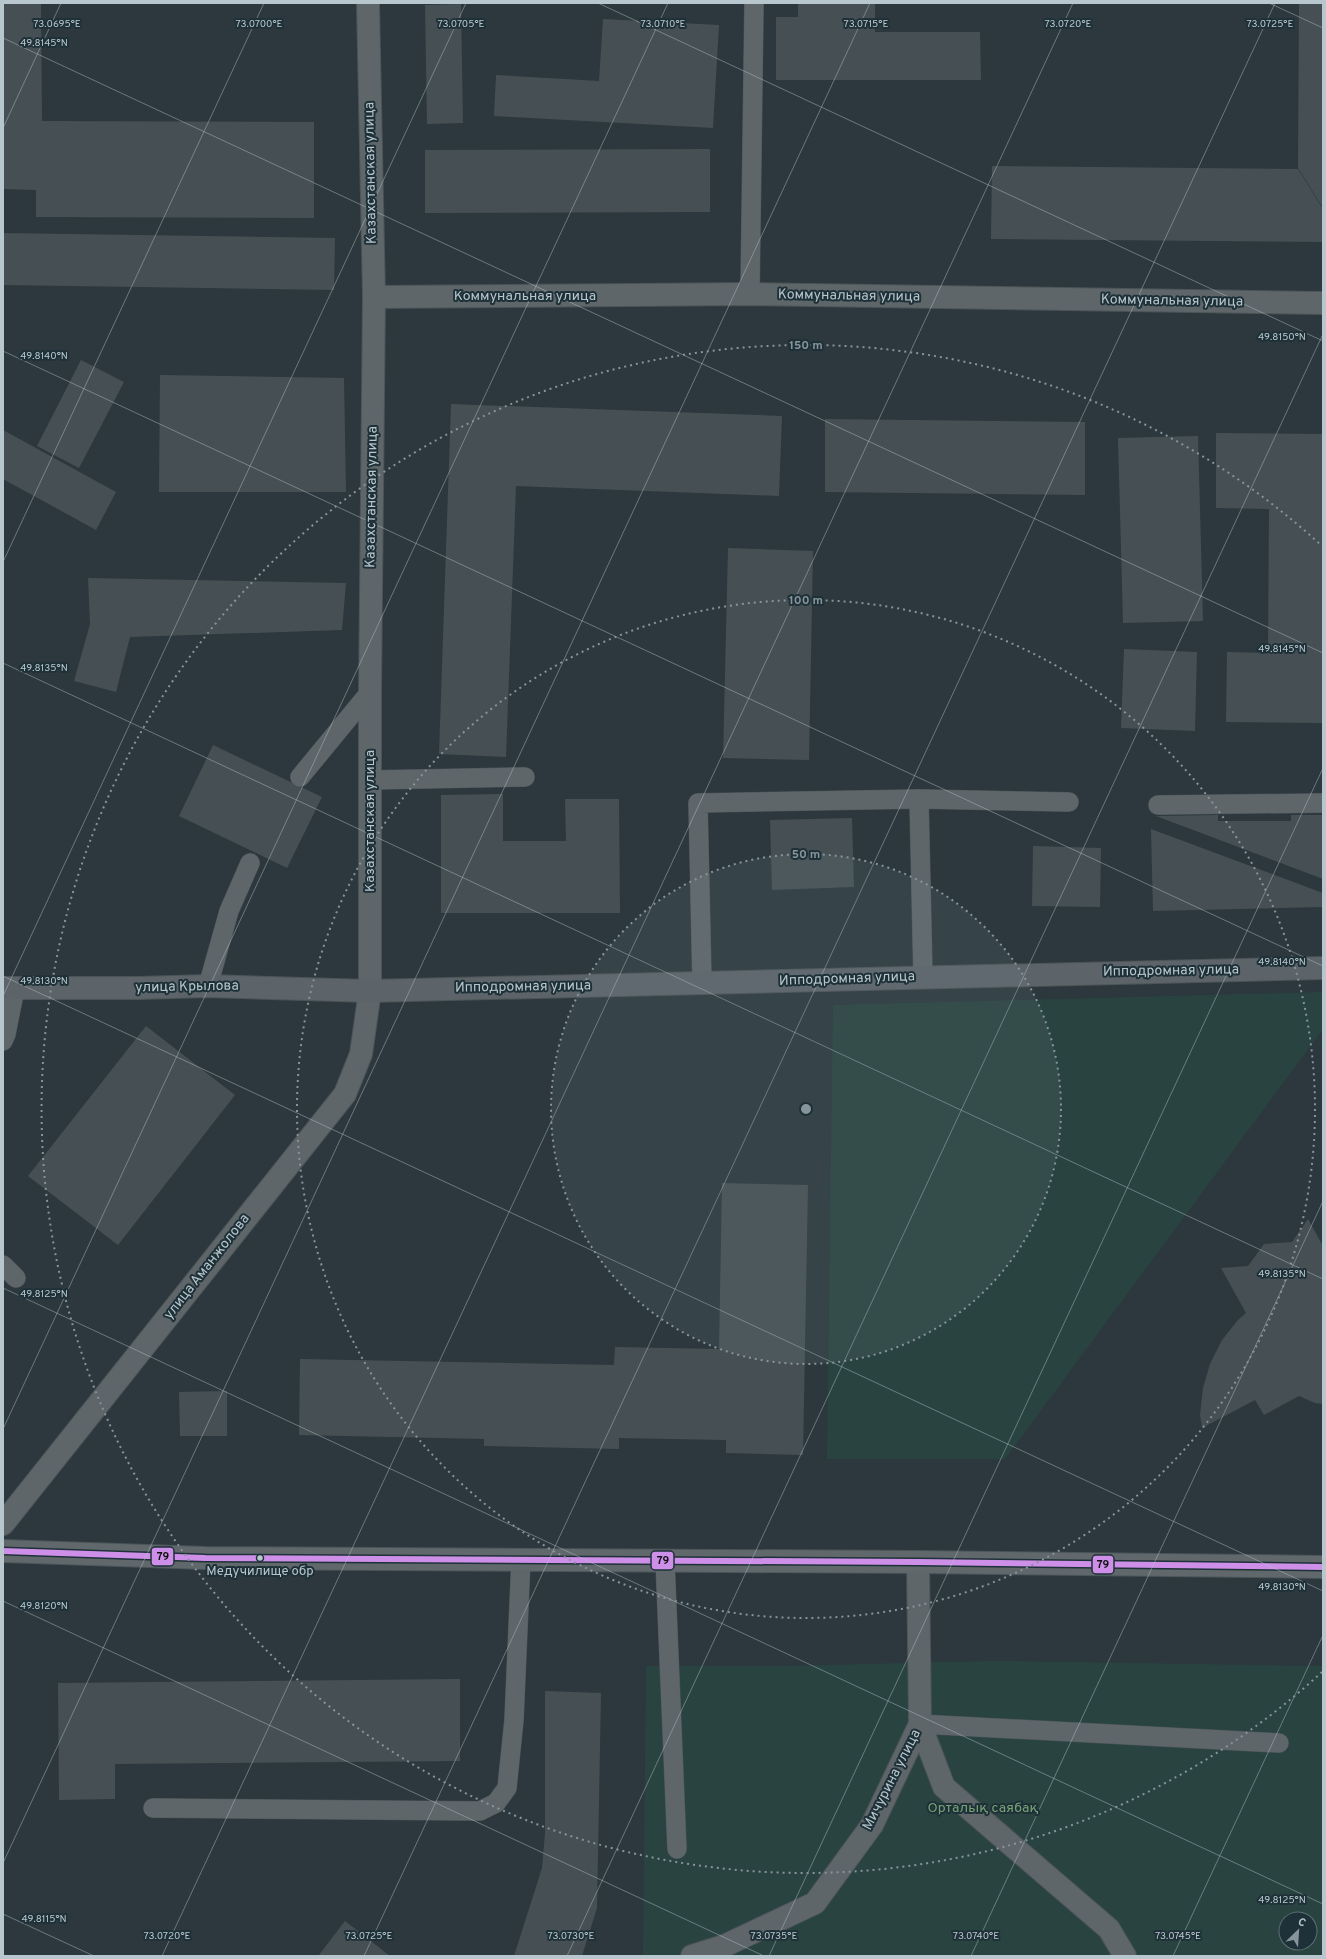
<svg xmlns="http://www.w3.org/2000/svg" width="1326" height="1959" font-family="Overpass,sans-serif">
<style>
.green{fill:#294440;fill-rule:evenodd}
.building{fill:#465054}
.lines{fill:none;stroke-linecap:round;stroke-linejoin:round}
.lane-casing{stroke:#4b5357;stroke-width:20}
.street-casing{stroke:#4b5357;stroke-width:24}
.secondary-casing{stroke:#4b5357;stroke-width:24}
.primary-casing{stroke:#4a5459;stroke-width:24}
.lane{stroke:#5e666a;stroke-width:19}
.street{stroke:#5e666a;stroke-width:22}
.secondary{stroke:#5c6469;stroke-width:22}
.primary{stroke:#60686c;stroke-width:22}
.bus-1-casing{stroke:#1f3138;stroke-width:9}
.bus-1{stroke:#ce8fe9;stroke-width:6}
.ticks{fill:none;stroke:#b8c6cd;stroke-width:1;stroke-opacity:0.45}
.ring{fill:none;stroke:#87949b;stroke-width:2;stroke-dasharray:2 4}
.bus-dot{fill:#b8c6cd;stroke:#1f3138;stroke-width:1.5}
.labels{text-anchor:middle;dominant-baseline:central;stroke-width:4;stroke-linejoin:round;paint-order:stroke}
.bus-label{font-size:13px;fill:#b8c6cd;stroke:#1f3138}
.street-label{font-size:14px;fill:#b8c6cd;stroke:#1f3138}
.park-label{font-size:14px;fill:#78a376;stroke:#1f3138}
.ticks-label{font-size:10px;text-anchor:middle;fill:#b8c6cd;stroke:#1f3138;stroke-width:4;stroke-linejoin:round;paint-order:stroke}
.centre{fill:#87949b;stroke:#1f3138;stroke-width:2}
.ring-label{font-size:12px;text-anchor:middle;font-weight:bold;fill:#87949b;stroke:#1f3138;stroke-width:4;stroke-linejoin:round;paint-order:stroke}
.line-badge{stroke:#1f3138;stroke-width:1.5}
.pale-badge-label{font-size:11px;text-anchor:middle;font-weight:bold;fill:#111}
</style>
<rect width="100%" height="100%" fill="#2c383d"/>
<!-- green -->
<g class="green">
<path d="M1323,992v37l-318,430h-178l6,-454z"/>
<path d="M995,1661l328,5v290h-680l3,-290h134zM1286,1919h24v24h-24z"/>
</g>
<!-- building -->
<g class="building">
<path d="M3,3h38l1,118 272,1v96l-278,-1v-27l-33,-1z"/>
<path d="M798,3h77v29h105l1,48h-205v-63h22z"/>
<path d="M1299,3h24v205l-25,-40z"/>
<path d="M461,4l2,119 -36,1 -2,-119z"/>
<path d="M603,19l116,6 -6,103 -219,-12 2,-41 103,6z"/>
<path d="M710,149v63l-285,1v-63z"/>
<path d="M992,166l306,3 25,40v33l-332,-3z"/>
<path d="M3,233l332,5 -1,52 -331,-5z"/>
<path d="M81,360l43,22 -45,86 -42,-22z"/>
<path d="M160,375l184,3 2,114h-187z"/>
<path d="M451,404l331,12 -3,80 -263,-10 -10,271 -67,-3z"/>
<path d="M825,419l260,3v73l-260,-3z"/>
<path d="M3,430l113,62 -20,38 -93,-51z"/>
<path d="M1216,433l107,1v289l-97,-1 1,-70 41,1 1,-144 -53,-1z"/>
<path d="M1198,436l5,185 -80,2 -5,-185z"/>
<path d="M728,548l85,3 -4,209 -86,-2z"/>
<path d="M88,578l258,5 -4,47 -212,7 -14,55 -42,-11 16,-57z"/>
<path d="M1124,649l73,3 -2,79 -74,-3z"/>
<path d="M213,745l109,52 -35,71 -108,-52z"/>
<path d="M503,794v47h63l-1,-42h54l1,114h-179v-118z"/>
<path d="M1218,815v6h73v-6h32v64l-167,-63z"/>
<path d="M852,818l2,69 -82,3 -2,-70z"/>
<path d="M1151,829l172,64v14l-170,4z"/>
<path d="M1033,846l68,2 -1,59 -68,-1z"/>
<path d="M146,1026l89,69 -117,150 -90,-69z"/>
<path d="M722,1183l86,2 -5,270 -77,-2v-13l-107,-2v11l-135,-3v-7l-185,-4 1,-76 314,6 1,-18 104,2z"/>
<path d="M1308,1219l15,27v158l-8,-1 -16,-7 -35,19 -9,-15 -53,28 -2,-13 3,-27 7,-24 12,-24 16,-20 8,-7 -25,-45 27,-2 16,-22 28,-2z"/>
<path d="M227,1391v45h-47l-1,-44z"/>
<path d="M460,1679v82l-345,3v35l-56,1 -1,-117z"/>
<path d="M545,1691l56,2 -4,215 -15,48h-68l28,-88 3,-35z"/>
<path d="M345,1921l45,35h-69l-2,-1z"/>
</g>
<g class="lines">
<defs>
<g id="lane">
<path d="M750,294l4,-291"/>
<path d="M300,777l70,-85"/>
<path d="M370,780l155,-3"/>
<path d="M919,799l150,3"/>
<path d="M1158,805l165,-2"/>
<path d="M702,983l-4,-180 221,-4 4,178"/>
<path d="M208,986l21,-75 21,-48"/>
<path d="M3,1041l3,-7 9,-45"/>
<path d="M3,1265l13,13"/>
<path d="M665,1561l12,288"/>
<path d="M920,1724l359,19"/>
<path d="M153,1808l327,3 16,-8 11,-15 7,-68 7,-161"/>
</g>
<g id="street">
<path d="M374,297l376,-3 573,9"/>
<path d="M3,1524l342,-430 16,-40 9,-63v-299l4,-395 -6,-294"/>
<path d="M918,1562l2,162 24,63 165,142 16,27"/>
<path d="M692,1956l32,-10 91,-43 57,-78 48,-101"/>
</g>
<path id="secondary" d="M3,988h136l69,-2 162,5 953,-23"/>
<path id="primary" d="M3,1551l202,7 713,4 405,5"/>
</defs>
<!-- lane casing -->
<use href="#lane" class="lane-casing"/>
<!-- street casing -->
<use href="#street" class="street-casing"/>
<!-- secondary casing -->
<use href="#secondary" class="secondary-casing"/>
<!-- primary casing -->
<use href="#primary" class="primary-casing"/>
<!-- lane -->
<use href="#lane" class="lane"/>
<!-- street -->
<use href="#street" class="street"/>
<!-- secondary -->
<use href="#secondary" class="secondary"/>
<!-- primary -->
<use href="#primary" class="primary"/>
<defs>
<path id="bus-1" d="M3,1551l202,7 713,4 405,5"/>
</defs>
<!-- bus-1 casing -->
<use href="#bus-1" class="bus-1-casing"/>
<!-- bus-1 -->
<use href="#bus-1" class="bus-1"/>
</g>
<!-- ticks -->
<path class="ticks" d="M598,3l725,338M1269,3l54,25M3,38l1320,615M3,128l58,-125M3,351l1320,615M3,562l261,-559M3,663l1320,616M3,976l1320,615M3,996l463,-993M3,1288l1320,616M3,1429l665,-1426M3,1601l761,355M3,1863l867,-1860M3,1914l91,42M162,1956l911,-1953M364,1956l911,-1953M567,1956l756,-1622M769,1956l554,-1188M971,1956l352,-755M1173,1956l150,-321"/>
<!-- distance rings -->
<circle cx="806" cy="1109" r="255" fill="#87949b" fill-opacity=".12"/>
<g class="ring">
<circle cx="806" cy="1109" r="255"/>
<circle cx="806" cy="1109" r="509"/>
<path d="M1322 1672A764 764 0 1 1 1322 546"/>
</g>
<!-- markers -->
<circle class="bus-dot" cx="260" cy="1558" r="3.5"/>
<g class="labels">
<!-- bus labels -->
<g class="bus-label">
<text x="260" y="1572">Медучилище обр</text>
</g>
<!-- street labels -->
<g class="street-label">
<text transform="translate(371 173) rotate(-91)">Казахстанская улица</text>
<text x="525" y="296">Коммунальная улица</text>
<text transform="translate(849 296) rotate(1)">Коммунальная улица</text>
<text transform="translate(1172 301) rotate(1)">Коммунальная улица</text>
<text transform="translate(372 497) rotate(-89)">Казахстанская улица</text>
<text transform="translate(370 821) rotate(-90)">Казахстанская улица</text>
<text transform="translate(1171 971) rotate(-1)">Ипподромная улица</text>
<text transform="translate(847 979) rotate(-2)">Ипподромная улица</text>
<text transform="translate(187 987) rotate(-1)">улица Крылова</text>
<text transform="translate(523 987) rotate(-1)">Ипподромная улица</text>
<text transform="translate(207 1267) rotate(-52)">улица Аманжолова</text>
<text transform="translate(892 1780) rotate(-63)">Мичурина улица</text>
</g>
<!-- park labels -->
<g class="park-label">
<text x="983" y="1808">Орталық саябақ</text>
</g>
</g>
<g class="ticks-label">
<text x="57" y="27">73.0695°E</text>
<text x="259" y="27">73.0700°E</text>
<text x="461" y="27">73.0705°E</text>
<text x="663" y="27">73.0710°E</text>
<text x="866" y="27">73.0715°E</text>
<text x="1068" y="27">73.0720°E</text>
<text x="1270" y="27">73.0725°E</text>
<text x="44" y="46">49.8145°N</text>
<text x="1282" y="340">49.8150°N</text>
<text x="44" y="359">49.8140°N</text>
<text x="1282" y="652">49.8145°N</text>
<text x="44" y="671">49.8135°N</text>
<text x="1282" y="965">49.8140°N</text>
<text x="44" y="984">49.8130°N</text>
<text x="1282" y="1277">49.8135°N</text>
<text x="44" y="1297">49.8125°N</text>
<text x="1282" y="1590">49.8130°N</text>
<text x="44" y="1609">49.8120°N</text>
<text x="1282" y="1903">49.8125°N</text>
<text x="44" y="1922">49.8115°N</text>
<text x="167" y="1939">73.0720°E</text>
<text x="369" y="1939">73.0725°E</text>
<text x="571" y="1939">73.0730°E</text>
<text x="774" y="1939">73.0735°E</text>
<text x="976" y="1939">73.0740°E</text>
<text x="1178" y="1939">73.0745°E</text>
</g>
<circle cx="806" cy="1109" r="6" class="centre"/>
<g class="ring-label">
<text x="806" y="349">150 m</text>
<text x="806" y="604">100 m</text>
<text x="806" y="858">50 m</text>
</g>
<g class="line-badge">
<rect x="151" y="1547" width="23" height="19" rx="4" fill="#ce8fe9"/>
<rect x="651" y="1551" width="23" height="19" rx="4" fill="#ce8fe9"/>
<rect x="1092" y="1555" width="22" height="19" rx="4" fill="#ce8fe9"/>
</g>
<g class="pale-badge-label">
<text x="163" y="1560">79</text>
<text x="663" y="1564">79</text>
<text x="1103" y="1568">79</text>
</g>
<!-- border -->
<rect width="1326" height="1959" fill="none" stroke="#b8c6cd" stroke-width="8"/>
<!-- north arrow -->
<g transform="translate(1298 1931) rotate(25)"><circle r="19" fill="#1f3138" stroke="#5c6d74"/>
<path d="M0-3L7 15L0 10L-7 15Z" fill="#87949b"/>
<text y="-6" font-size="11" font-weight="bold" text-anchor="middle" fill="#b8c6cd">С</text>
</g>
</svg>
